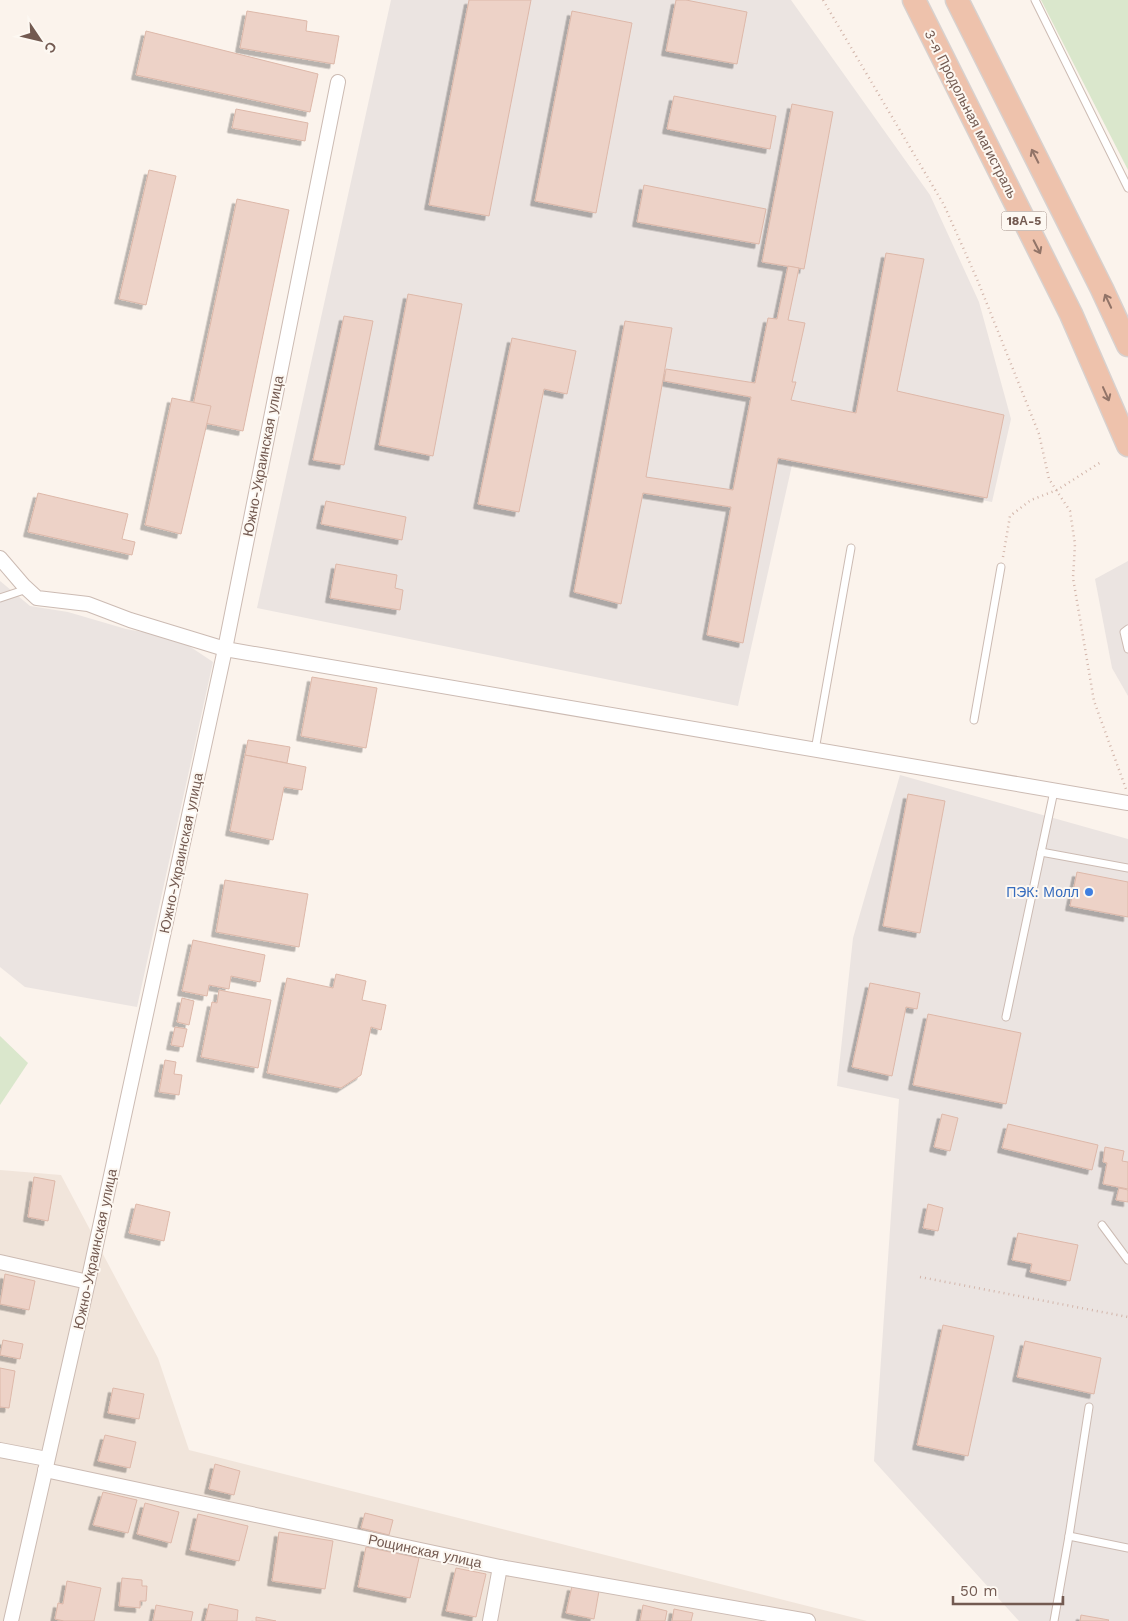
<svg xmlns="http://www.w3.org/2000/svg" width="1128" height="1621" font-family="'Work Sans',sans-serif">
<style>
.residential{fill:#f1e5db}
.industrial{fill:#ebe4e1}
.green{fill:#dae7cc}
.building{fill:#edd2c7;stroke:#ddb8a9;filter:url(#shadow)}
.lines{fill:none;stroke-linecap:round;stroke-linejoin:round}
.service-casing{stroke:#ccbbb3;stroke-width:9}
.minor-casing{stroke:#ccbbb3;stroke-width:16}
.trunk-casing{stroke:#d8d1ce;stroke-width:25}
.path{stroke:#d2b5aa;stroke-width:2.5;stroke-dasharray:1 4;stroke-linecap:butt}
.service{stroke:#fff;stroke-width:7}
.minor{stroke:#fff;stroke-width:14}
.trunk{stroke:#eec2ac;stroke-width:22}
.oneway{stroke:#927468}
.shop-dot{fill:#3f7fe0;stroke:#fdf8f2;stroke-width:2}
.labels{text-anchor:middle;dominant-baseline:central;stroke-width:4;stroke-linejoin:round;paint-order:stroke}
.shield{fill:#fdf8f2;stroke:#9c8981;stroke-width:1}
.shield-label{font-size:12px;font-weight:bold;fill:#735a51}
.street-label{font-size:14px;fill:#735a51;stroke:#fdf8f2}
.shop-label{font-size:14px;fill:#366cbe;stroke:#fdf8f2;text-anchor:end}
</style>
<defs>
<filter id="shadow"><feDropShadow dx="-4.5" dy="4.5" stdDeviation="0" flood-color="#0004"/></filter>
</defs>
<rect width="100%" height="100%" fill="#fbf3ec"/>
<!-- residential -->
<path class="residential" d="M0,1170l61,5 97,183 31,92 678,171h-867z"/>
<!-- industrial -->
<g class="industrial">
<path d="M391,0h400l139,195 49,107 32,117 -19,83 -200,-37 -54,241 -481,-98z"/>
<path d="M1128,561v135l-16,-28 -17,-89z"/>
<path d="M0,581l30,25 38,6 58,17 51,9 36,24 -76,345 -112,-20 -25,-20z"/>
<path d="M900,775l228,64v782h-109l-145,-160 25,-362 -62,-13 16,-148z"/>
</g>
<!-- green -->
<g class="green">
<path d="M1041,0h87v170z"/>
<path d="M0,1036l28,27 -28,42z"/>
</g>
<!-- building -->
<g class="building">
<path d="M469,0h62l-42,216 -60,-11z"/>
<path d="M676,0h10l61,12 -10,52 -71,-13z"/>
<path d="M247,11l60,10 -1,10 33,5 -5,28 -94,-16z"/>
<path d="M572,11l60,12 -36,190 -61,-12z"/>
<path d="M146,31l172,43 -8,38 -174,-37z"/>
<path d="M674,96l102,20 -6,33 -103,-20z"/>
<path d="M792,104l41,8 -29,157 -42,-7z"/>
<path d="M236,109l72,14 -3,18 -73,-13z"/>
<path d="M149,170l27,6 -30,129 -27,-6z"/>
<path d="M644,185l122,24 -7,35 -122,-22z"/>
<path d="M237,199l52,11 -46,221 -53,-11z"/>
<path d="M886,253l38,6 -27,132 107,24 -17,83 -209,-40 -35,185 -36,-8 24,-128 -88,-14 -22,111 -47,-12 51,-271 47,7 -26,149 87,13 18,-93 -87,-16 2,-12 89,14 13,-65 9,1 11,-53 11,2 -11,52 17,3 -13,59h4l-5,18 65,13z"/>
<path d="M408,294l54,10 -29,152 -54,-11z"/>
<path d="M344,316l29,5 -29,144 -31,-5z"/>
<path d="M512,338l64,13 -9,43 -23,-5 -25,123 -41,-8z"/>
<path d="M172,398l39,8 -30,128 -36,-9z"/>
<path d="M38,493l90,21 -6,25 13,3 -3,13 -104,-23z"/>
<path d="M326,501l80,16 -4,23 -81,-16z"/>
<path d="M336,564l61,11 -2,13 8,2 -3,20 -70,-12z"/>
<path d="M312,677l65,11 -11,60 -65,-12z"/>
<path d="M248,740l42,7 -3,16 -42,-8z"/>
<path d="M245,755l61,12 -4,23 -18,-3 -11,53 -43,-9z"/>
<path d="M908,794l37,7 -25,132 -37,-7z"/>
<path d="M1077,872l51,10v35l-58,-11z"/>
<path d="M225,880l83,14 -9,53 -83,-15z"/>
<path d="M193,940l72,15 -5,27 -29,-6 -2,13 -20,-4 -2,11 -25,-5z"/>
<path d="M336,974l30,7 -4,19 24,5 -5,25 -10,-3 -10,48 -20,13 -74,-15 20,-95 46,10z"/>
<path d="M870,983l50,10 -3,16 -11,-2 -14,69 -40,-9z"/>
<path d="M219,990l52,10 -13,68 -57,-11 11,-55 5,1z"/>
<path d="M182,998l12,3 -5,24 -12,-3z"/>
<path d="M928,1014l93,19 -15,71 -93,-19z"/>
<path d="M175,1027l12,2 -4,18 -12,-2z"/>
<path d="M165,1060l11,2 -2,12 8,1 -3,20 -20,-3z"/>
<path d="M942,1114l16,4 -8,33 -16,-4z"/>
<path d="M1008,1124l90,21 -6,25 -90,-22z"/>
<path d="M1105,1147l19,4 -2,10 6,1v27l-25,-5 4,-21 -4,-1z"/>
<path d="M34,1177l21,4 -7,40 -20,-4z"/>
<path d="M1119,1188l9,2v12l-12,-2z"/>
<path d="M136,1204l34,8 -6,29 -35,-8z"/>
<path d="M928,1204l15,4 -5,23 -15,-3z"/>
<path d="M1018,1233l60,12 -8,36 -40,-9 2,-8 -20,-4z"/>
<path d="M5,1274l30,7 -6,29 -29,-6z"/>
<path d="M943,1325l51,11 -26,120 -51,-11z"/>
<path d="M3,1340l20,4 -3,15 -20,-4z"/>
<path d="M1025,1341l76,17 -7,36 -77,-17z"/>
<path d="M0,1368l15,3 -6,37 -9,-1z"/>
<path d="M113,1388l31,6 -5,25 -31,-6z"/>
<path d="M105,1435l31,7 -6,26 -32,-7z"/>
<path d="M215,1464l25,7 -6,24 -25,-6z"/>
<path d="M103,1492l34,8 -9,33 -35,-8z"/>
<path d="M145,1503l34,9 -8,31 -34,-9z"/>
<path d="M365,1513l28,7 -4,15 -28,-7z"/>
<path d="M198,1514l50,12 -9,35 -49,-11z"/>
<path d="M279,1532l54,9 -8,48 -53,-8z"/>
<path d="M366,1547l53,11 -9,40 -52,-11z"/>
<path d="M456,1568l30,6 -10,43 -30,-6z"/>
<path d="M122,1578l20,2v6h5l-1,15h-6v7l-21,-2z"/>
<path d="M67,1581l34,7 -7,33h-30l-9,-2 3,-16 5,1z"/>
<path d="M572,1586l27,5 -5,28 -28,-6z"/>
<path d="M209,1604l29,6 -1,11h-32z"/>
<path d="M156,1605l37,7 -2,9h-38z"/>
<path d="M643,1605l24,6 -2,10h-25z"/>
<path d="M674,1609l19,4 -2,8h-19z"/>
<path d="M1081,1615l28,5 -1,1h-28z"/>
<path d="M256,1617l20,4h-20z"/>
</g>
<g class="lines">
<defs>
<g id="service">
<path d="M1035,0l93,188"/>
<path d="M0,598l27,-9"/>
<path d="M1128,629l-4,3 4,17"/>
<path d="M974,720l27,-153"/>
<path d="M815,750l36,-202"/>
<path d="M1041,852l87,16"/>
<path d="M1006,1017l48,-226"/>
<path d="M1102,1225l26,35"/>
<path d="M1069,1536l20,-129"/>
<path d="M1054,1621l15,-85 59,12"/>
</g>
<g id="minor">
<path d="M0,558l24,28 13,12 51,6 42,16 95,29 903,154"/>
<path d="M0,1262l88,20"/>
<path d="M0,1450l47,9"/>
<path d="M45,1470l455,97 308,54"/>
<path d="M11,1621l77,-339 137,-633 113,-567"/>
<path d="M490,1621l10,-54"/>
</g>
<g id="trunk">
<path d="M914,0l157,314 57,131"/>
<path d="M957,0l145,289 26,56"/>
</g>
</defs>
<!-- service casing -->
<use href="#service" class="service-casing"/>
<!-- minor casing -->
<use href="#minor" class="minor-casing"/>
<!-- trunk casing -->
<use href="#trunk" class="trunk-casing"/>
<!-- path -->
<g class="path">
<path d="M823,0l121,205 33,74 62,155 10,45 21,32 5,33 -2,34 21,123 32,88"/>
<path d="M1003,557l7,-41 21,-16 26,-10 44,-28"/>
<path d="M920,1277l208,40"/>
</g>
<!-- service -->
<use href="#service" class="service"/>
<!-- minor -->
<use href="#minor" class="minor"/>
<!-- trunk -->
<use href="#trunk" class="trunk"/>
</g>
<!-- one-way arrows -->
<defs><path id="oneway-shaft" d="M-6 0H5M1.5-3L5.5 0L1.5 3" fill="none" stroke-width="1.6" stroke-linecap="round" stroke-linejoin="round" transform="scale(1.25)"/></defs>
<g class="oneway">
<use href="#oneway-shaft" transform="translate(1035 156) rotate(-117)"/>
<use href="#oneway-shaft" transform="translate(1037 247) rotate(63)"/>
<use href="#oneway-shaft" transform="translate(1108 301) rotate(-115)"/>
<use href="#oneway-shaft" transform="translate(1106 394) rotate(66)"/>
</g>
<!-- markers -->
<circle class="shop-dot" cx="1089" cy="892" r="5"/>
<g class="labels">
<!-- shield labels -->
<rect class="shield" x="1001.5" y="211.5" width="45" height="19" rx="4"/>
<g class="shield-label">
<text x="1024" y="221">18А-5</text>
</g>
<!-- street labels -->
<g class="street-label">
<text transform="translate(971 114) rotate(63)">3-я Продольная магистраль</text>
<text transform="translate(263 456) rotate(-79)">Южно-Украинская улица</text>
<text transform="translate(181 853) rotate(-78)">Южно-Украинская улица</text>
<text transform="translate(95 1249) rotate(-78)">Южно-Украинская улица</text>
<text transform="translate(425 1551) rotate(12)">Рощинская улица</text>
</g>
<!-- shop labels -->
<g class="shop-label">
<text x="1079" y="892">ПЭК: Молл</text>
</g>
</g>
<!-- north arrow -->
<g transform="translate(40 40) rotate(125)" stroke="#fdf8f2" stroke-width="4" paint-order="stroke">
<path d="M0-4L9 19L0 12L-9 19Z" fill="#735a51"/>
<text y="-8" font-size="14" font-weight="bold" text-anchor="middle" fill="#735a51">С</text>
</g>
<!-- scale -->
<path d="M953 1596v8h110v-8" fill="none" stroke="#735a51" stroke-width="2.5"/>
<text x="960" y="1596" font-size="15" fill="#735a51" stroke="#fdf8f2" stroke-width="4" paint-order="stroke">50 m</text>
</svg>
